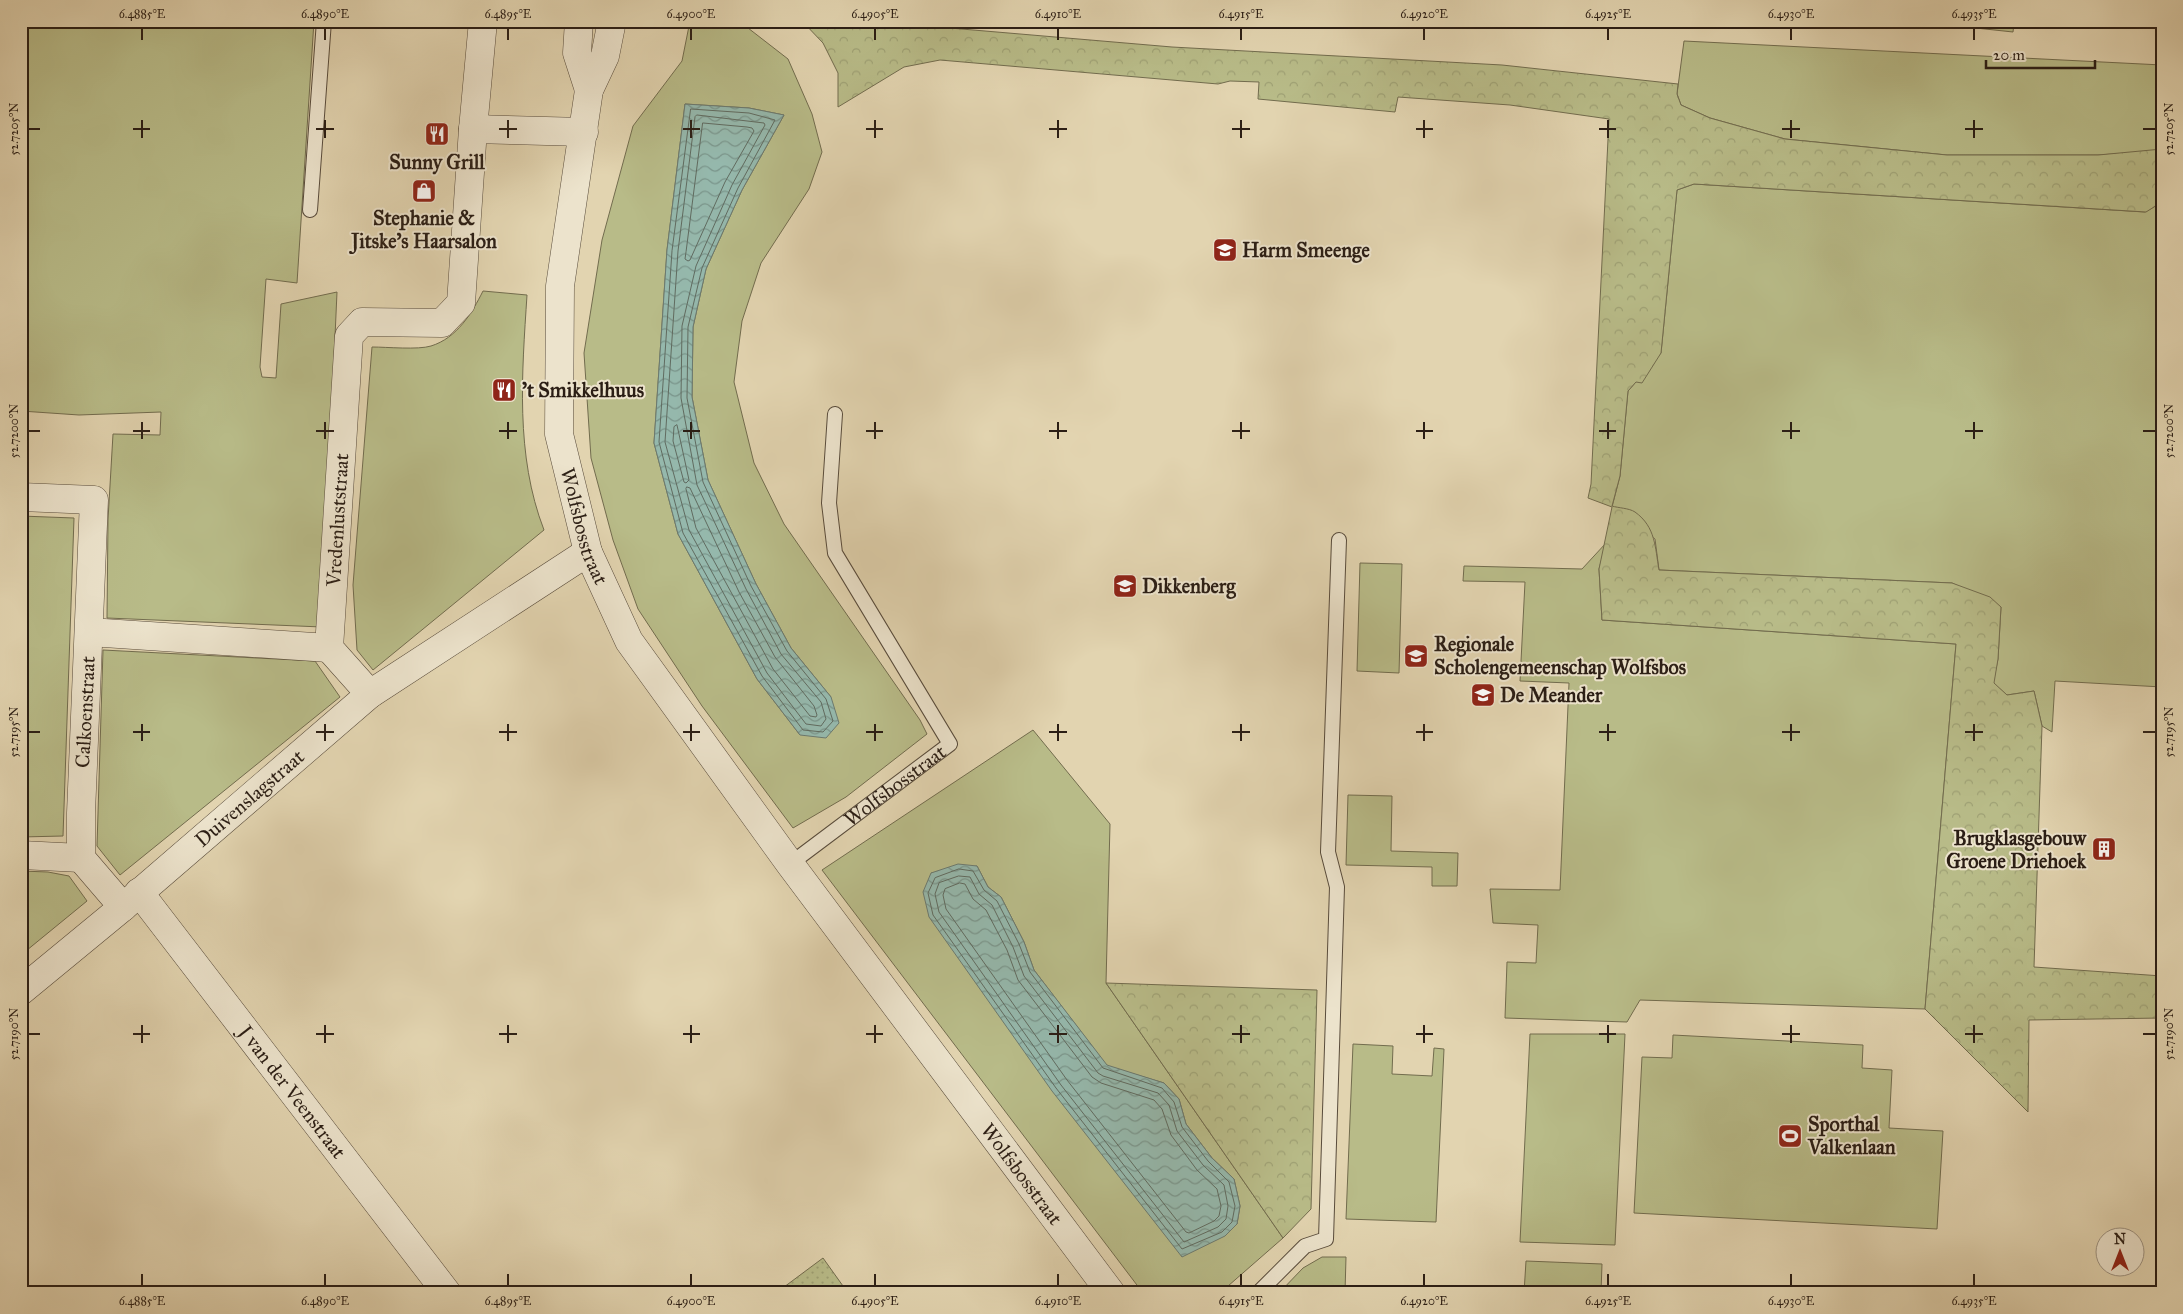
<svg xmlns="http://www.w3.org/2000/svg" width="2183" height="1314" font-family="'IM FELL Great Primer',serif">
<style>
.grass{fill:#b8bb88;stroke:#726c4e;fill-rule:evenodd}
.forest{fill:url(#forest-crowns);stroke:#726c4e}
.park{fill:url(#park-dots);stroke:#726c4e}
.water{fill:url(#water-waves);stroke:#6b7a70}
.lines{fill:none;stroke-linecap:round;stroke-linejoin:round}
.shore{stroke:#606b60;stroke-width:1}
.service-casing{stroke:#594c3c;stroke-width:16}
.minor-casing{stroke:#594c3c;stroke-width:29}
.tertiary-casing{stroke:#594c3c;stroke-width:29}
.service{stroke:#ece3cc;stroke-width:14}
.minor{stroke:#ece3cc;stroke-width:28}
.tertiary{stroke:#ece3cc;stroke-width:28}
.ticks{fill:none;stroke:#2b1e15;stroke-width:2}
.labels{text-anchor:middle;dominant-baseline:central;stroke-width:4;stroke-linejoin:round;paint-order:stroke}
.poi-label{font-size:20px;font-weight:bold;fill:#2b1e15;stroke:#ece3cc;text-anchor:start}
.street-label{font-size:20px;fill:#2b1e15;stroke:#ece3cc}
.neatline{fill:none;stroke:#2b1e15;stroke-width:2}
.ticks-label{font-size:12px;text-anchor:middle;fill:#2b1e15}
</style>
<defs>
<pattern id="forest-crowns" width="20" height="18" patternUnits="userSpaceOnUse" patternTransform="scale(1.25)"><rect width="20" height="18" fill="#b8bb88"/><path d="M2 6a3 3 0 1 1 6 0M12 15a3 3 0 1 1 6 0" fill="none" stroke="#9ea074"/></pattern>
<pattern id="park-dots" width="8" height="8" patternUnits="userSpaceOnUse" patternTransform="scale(1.25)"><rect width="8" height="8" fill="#b8bb88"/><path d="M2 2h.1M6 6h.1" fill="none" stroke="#9ea074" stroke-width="1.8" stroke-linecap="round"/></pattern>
<pattern id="water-waves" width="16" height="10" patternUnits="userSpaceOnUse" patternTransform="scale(1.25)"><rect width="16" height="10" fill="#95b8ac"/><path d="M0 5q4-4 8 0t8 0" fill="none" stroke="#7a958b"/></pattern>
</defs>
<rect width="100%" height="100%" fill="#e2d4b0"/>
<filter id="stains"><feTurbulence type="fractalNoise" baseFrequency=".004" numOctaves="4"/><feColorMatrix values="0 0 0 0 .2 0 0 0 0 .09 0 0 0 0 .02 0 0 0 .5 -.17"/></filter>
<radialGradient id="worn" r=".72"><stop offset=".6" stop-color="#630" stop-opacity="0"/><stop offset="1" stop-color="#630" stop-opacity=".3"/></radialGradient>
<!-- grass -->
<g class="grass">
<path d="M21,21h293l-17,262 -31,-4 -6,88 2,10 14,1 5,-74 56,-12 -15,335 -215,-9 1,-98 5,-86 47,1 1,-23 -82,3 -58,-4z"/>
<path d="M690,21h49l49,38 24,55 10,38 -13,37 -48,74 -19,58 -8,61 20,81 30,61 136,196 7,14 -81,63 -53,31 -91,-122 -64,-97 -25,-69 -22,-82 -7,-105 18,-113 31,-114 49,-65zM685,104l64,4 35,7 -42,75 -36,79 -13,58 -1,70 16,83 48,104 35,64 40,49 -31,38 -43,-56 -79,-145 -24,-91 13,-193z"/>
<path d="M1911,21h95l8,2 -1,9z"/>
<path d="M1684,41l478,24v86l-64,4h-151l-162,-16 -75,-21 -29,-13 -4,-11z"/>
<path d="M1694,184l451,28 17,-10v485l-107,-6 -3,51 -10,-6 -8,-35 -27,4 -14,-12 5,-24 3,-52 -49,-24 -293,-13 -4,-31 -43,-32 8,-31 8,-85 33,-38 16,-163z"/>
<path d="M483,291l44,4c-5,78 -12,160 17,235l-171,140 -16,-20 -4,-65 19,-238c15,0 46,3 59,-1 26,-8 41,-33 52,-55z"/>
<path d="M21,516l53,2 -11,318 -42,1z"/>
<path d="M1606,543l-7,26 3,51 354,24 -31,365 -285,-9 -13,22 -122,-4 2,-56 29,1 2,-38 -45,-2 -3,-34 70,1 9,-207 -49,-2 5,-99 -62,-1 1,-15 118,3z"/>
<path d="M1360,563l42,1 -3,109 -42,-2z"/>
<path d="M103,650l212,11 25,36 -220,178 -23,-29z"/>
<path d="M1033,730l77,94 -4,159 177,255 -63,55h-77l-321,-423zM977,866l11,21 13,10 23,45 10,28 73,96 57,17 15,16 7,25 26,34 22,21 6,27 -3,18 -306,-351z"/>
<path d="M1348,795l44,1 -1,55 67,2 -1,33h-25v-19l-86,-2z"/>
<path d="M21,871l27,1 21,4 18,25 -66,54z"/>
<path d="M1530,1034h95l-10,211 -95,-3z"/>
<path d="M1673,1035l190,10 -1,23 30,2 -3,58 54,3 -6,98 -303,-16 8,-156 30,1z"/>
<path d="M1353,1044l40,2 -1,28 40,2 2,-28 10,1 -8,173 -90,-3z"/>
<path d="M1322,1257h24l-1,36h-66l24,-25z"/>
<path d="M1526,1261l76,3 -1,29h-77z"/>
</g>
<!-- forest -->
<g class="forest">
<path d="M802,21h100l1,3 269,23 330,18 176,19 -1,10 4,11 29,13 75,21 162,16h151l64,-6v53l-16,10 -452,-28 -17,6 -16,163 -19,30 -6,-1 -8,9 -8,85 -8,30c6,2 17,2 23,6 21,15 20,36 24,58l293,13 38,14 11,10 -3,52 -4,24 13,12 27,-4 8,35 -8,241 128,9v42l-133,2 -1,92 -103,-103 31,-365 -354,-24 -3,-51 13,-62 -24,-9 3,-14 18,-365 -99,-14 -112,-8 -3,15 -137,-13 1,-17 -29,-1 -12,3 -278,-24 -36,7 -66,40v-34l-15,-30z"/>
<path d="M1106,983l211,7 -6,219 -28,29z"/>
</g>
<!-- park -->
<path class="park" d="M823,1258l25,35h-72z"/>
<!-- water -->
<g class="water">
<path d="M685,104l64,4 35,7 -42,75 -36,79 -13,58 -1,70 16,83 48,104 35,64 40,49 8,26 -13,15 -26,-3 -43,-56 -79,-145 -24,-91 13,-193z"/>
<path d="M958,864l19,2 11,21 13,10 23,45 10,28 73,95 57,18 15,16 7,25 26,34 22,21 6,27 -3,18 -12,12 -43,21 -130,-166 -123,-174 -6,-25 8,-19z"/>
</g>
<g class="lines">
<!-- shore -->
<g class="shore">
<path d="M691,109l58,4 26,7 -37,68 -36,80 -14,59 -1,71 16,84 48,104 36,65 39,48 7,22 -10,11 -20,-2 -41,-54 -79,-143 -24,-91 13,-191z"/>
<path d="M697,115l67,8 1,2 -33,60 -36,81 -14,60 -1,72 16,87 49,104 35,65 40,48 5,17 -5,7 -15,-2 -39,-51 -78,-143 -24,-88 13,-191 17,-134z"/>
<path d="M703,123l44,4 5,1 2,3 -29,51 -35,78 -2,1 -3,-2 1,-7z"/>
<path d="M677,425l12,55 -3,3 -2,-1 -11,-41 1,-14z"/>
<path d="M687,487l3,1 49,104 36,65 39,49 3,9 -1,2 -6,-1 -37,-47 -77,-141 -10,-39z"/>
<path d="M959,869l14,2 11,19 13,11 22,43 11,28 73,96 59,20 12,14 8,25 26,34 21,21 6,24 -3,16 -10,10 -40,17 -126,-161 -123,-173 -5,-22 7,-15z"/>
<path d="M959,876l11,1 9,17 13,11 21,42 11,29 74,97 5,3 55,17 11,12 8,26 26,34 21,20 4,21 -2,13 -8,8 -34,15 -123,-157 -122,-173 -4,-18 4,-11z"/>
<path d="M960,883l5,1 8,15 13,11 21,40 11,30 74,97 9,6 53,17 8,9 9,26 26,35 20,19 4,17 -2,10 -5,5 -25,12 -3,-1 -119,-152 -121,-171 -3,-14 2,-6z"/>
</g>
<defs>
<g id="service">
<path d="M310,210l14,-189"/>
<path id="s1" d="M790,864l160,-120 -115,-191 -6,-50 6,-89"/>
<path d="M1258,1293l47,-47 21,-7 11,-352 -9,-35 11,-312"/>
</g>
<g id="minor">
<path d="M473,129l111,3"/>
<path d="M21,497l73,3 -13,313v45l42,49"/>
<path d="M89,632l240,16"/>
<path id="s2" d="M370,694l-41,-46 20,-312 13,-14 80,1 19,-20 12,-174 10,-108"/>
<path d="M21,855l60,3"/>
<path id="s3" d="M139,892l308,401"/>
<path id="s4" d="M21,991l102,-84 247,-213 218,-142"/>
</g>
<g id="tertiary">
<path d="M579,21l-2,32 12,37"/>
<path id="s5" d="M612,21l-7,35 -16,34 -29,196 -1,148 29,118 41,89 161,223 321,429"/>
</g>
</defs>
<!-- service casing -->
<use href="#service" class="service-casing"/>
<!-- minor casing -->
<use href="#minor" class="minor-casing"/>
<!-- tertiary casing -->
<use href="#tertiary" class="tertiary-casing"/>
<!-- service -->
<use href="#service" class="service"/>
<!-- minor -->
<use href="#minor" class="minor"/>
<!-- tertiary -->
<use href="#tertiary" class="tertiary"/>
</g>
<!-- ticks -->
<path class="ticks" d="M142,28v12M325,28v12M508,28v12M691,28v12M875,28v12M1058,28v12M1241,28v12M1424,28v12M1608,28v12M1791,28v12M1974,28v12M142,120v18M325,120v18M508,120v18M691,120v18M875,120v18M1058,120v18M1241,120v18M1424,120v18M1608,120v18M1791,120v18M1974,120v18M28,129h12M133,129h17M316,129h18M499,129h18M683,129h17M866,129h17M1049,129h18M1232,129h18M1416,129h17M1599,129h17M1782,129h18M1965,129h18M2143,129h13M142,422v17M325,422v17M508,422v17M691,422v17M875,422v17M1058,422v17M1241,422v17M1424,422v17M1608,422v17M1791,422v17M1974,422v17M28,431h12M133,431h17M316,431h18M499,431h18M683,431h17M866,431h17M1049,431h18M1232,431h18M1416,431h17M1599,431h17M1782,431h18M1965,431h18M2143,431h13M142,724v17M325,724v17M508,724v17M691,724v17M875,724v17M1058,724v17M1241,724v17M1424,724v17M1608,724v17M1791,724v17M1974,724v17M28,732h12M133,732h17M316,732h18M499,732h18M683,732h17M866,732h17M1049,732h18M1232,732h18M1416,732h17M1599,732h17M1782,732h18M1965,732h18M2143,732h13M142,1025v18M325,1025v18M508,1025v18M691,1025v18M875,1025v18M1058,1025v18M1241,1025v18M1424,1025v18M1608,1025v18M1791,1025v18M1974,1025v18M28,1034h12M133,1034h17M316,1034h18M499,1034h18M683,1034h17M866,1034h17M1049,1034h18M1232,1034h18M1416,1034h17M1599,1034h17M1782,1034h18M1965,1034h18M2143,1034h13M142,1274v12M325,1274v12M508,1274v12M691,1274v12M875,1274v12M1058,1274v12M1241,1274v12M1424,1274v12M1608,1274v12M1791,1274v12M1974,1274v12"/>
<!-- icons -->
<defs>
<symbol id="restaurant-square" viewBox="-11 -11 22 22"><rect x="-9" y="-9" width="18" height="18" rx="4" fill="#8f2418" stroke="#ece3cc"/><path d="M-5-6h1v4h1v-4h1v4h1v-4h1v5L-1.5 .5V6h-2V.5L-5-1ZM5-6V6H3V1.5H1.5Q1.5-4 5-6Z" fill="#fff"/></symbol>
<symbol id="shop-square" viewBox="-11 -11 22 22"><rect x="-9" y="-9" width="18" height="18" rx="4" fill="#8f2418" stroke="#ece3cc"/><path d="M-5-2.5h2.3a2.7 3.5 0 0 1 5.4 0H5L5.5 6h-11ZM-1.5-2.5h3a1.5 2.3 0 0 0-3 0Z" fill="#fff"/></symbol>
<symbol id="school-square" viewBox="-11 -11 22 22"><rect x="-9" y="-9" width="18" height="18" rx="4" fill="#8f2418" stroke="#ece3cc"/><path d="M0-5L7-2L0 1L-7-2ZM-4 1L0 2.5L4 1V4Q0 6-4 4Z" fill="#fff"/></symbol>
<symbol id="building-square" viewBox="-11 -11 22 22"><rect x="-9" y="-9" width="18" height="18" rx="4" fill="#8f2418" stroke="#ece3cc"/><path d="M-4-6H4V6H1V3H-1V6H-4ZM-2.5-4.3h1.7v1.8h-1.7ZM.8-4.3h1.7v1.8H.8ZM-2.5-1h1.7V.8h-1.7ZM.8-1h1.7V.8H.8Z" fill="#fff"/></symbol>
<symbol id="stadium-square" viewBox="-11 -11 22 22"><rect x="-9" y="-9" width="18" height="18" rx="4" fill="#8f2418" stroke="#ece3cc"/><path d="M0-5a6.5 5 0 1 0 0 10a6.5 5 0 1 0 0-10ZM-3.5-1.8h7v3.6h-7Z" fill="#fff"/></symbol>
</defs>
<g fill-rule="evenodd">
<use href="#restaurant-square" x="423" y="120" width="28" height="28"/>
<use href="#shop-square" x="410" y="177" width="28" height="28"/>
<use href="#school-square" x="1211" y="236" width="28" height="28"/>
<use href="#restaurant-square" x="490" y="376" width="28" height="28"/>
<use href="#school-square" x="1111" y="572" width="28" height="28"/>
<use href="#school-square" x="1402" y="642" width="28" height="28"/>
<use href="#school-square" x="1469" y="681" width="28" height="28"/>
<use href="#building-square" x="2090" y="835" width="28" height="28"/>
<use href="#stadium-square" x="1776" y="1122" width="28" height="28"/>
</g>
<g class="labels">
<!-- poi labels -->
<g class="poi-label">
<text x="437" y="162" text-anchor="middle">Sunny Grill</text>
<text x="424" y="218" text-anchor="middle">Stephanie &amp;<tspan x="424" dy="23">Jitske's Haarsalon</tspan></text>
<text x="1242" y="250">Harm Smeenge</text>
<text x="522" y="390">'t Smikkelhuus</text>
<text x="1142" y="586">Dikkenberg</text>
<text x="1434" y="644">Regionale<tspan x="1434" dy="23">Scholengemeenschap Wolfsbos</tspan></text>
<text x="1500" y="695">De Meander</text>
<text x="2086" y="838" text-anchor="end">Brugklasgebouw<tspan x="2086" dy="23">Groene Driehoek</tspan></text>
<text x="1808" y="1124">Sporthal<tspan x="1808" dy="23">Valkenlaan</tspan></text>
</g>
<!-- street labels -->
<g class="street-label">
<text stroke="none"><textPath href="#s2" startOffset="190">Vredenluststraat</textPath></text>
<text stroke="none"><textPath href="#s5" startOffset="515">Wolfsbosstraat</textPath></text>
<text transform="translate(85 712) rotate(-87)">Calkoenstraat</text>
<text stroke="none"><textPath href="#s1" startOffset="131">Wolfsbosstraat</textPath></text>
<text stroke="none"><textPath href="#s4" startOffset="299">Duivenslagstraat</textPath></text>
<text stroke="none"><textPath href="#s3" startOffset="252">J van der Veenstraat</textPath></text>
<text stroke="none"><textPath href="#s5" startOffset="1301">Wolfsbosstraat</textPath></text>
</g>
</g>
<!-- margin -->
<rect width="2183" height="1314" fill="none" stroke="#e2d4b0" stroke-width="55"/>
<!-- north arrow -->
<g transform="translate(2120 1252)"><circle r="24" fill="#ece3cc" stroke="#9f9483"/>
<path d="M0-4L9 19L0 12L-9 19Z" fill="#8f2418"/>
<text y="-8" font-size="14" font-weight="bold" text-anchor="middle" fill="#2b1e15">N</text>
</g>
<!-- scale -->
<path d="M1986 60v8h109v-8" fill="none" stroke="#2b1e15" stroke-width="2.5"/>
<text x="1993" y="60" font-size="15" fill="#2b1e15" stroke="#ece3cc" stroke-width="4" paint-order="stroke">20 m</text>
<rect x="28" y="28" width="2128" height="1258" class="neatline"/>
<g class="ticks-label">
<text x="142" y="18">6.4885°E</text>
<text x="325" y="18">6.4890°E</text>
<text x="508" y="18">6.4895°E</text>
<text x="691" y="18">6.4900°E</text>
<text x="875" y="18">6.4905°E</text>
<text x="1058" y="18">6.4910°E</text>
<text x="1241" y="18">6.4915°E</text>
<text x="1424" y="18">6.4920°E</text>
<text x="1608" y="18">6.4925°E</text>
<text x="1791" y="18">6.4930°E</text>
<text x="1974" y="18">6.4935°E</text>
<text transform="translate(14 129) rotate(-90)" y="4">52.7205°N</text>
<text transform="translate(2169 129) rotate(-90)" y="4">52.7205°N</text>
<text transform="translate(14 431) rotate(-90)" y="4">52.7200°N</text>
<text transform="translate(2169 431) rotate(-90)" y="4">52.7200°N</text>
<text transform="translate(14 732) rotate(-90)" y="4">52.7195°N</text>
<text transform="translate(2169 732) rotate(-90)" y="4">52.7195°N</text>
<text transform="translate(14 1034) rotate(-90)" y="4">52.7190°N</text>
<text transform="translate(2169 1034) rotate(-90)" y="4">52.7190°N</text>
<text x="142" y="1305">6.4885°E</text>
<text x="325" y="1305">6.4890°E</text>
<text x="508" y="1305">6.4895°E</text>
<text x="691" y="1305">6.4900°E</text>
<text x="875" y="1305">6.4905°E</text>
<text x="1058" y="1305">6.4910°E</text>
<text x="1241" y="1305">6.4915°E</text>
<text x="1424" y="1305">6.4920°E</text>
<text x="1608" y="1305">6.4925°E</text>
<text x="1791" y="1305">6.4930°E</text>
<text x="1974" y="1305">6.4935°E</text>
</g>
<rect width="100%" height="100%" filter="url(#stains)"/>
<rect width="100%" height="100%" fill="url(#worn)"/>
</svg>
